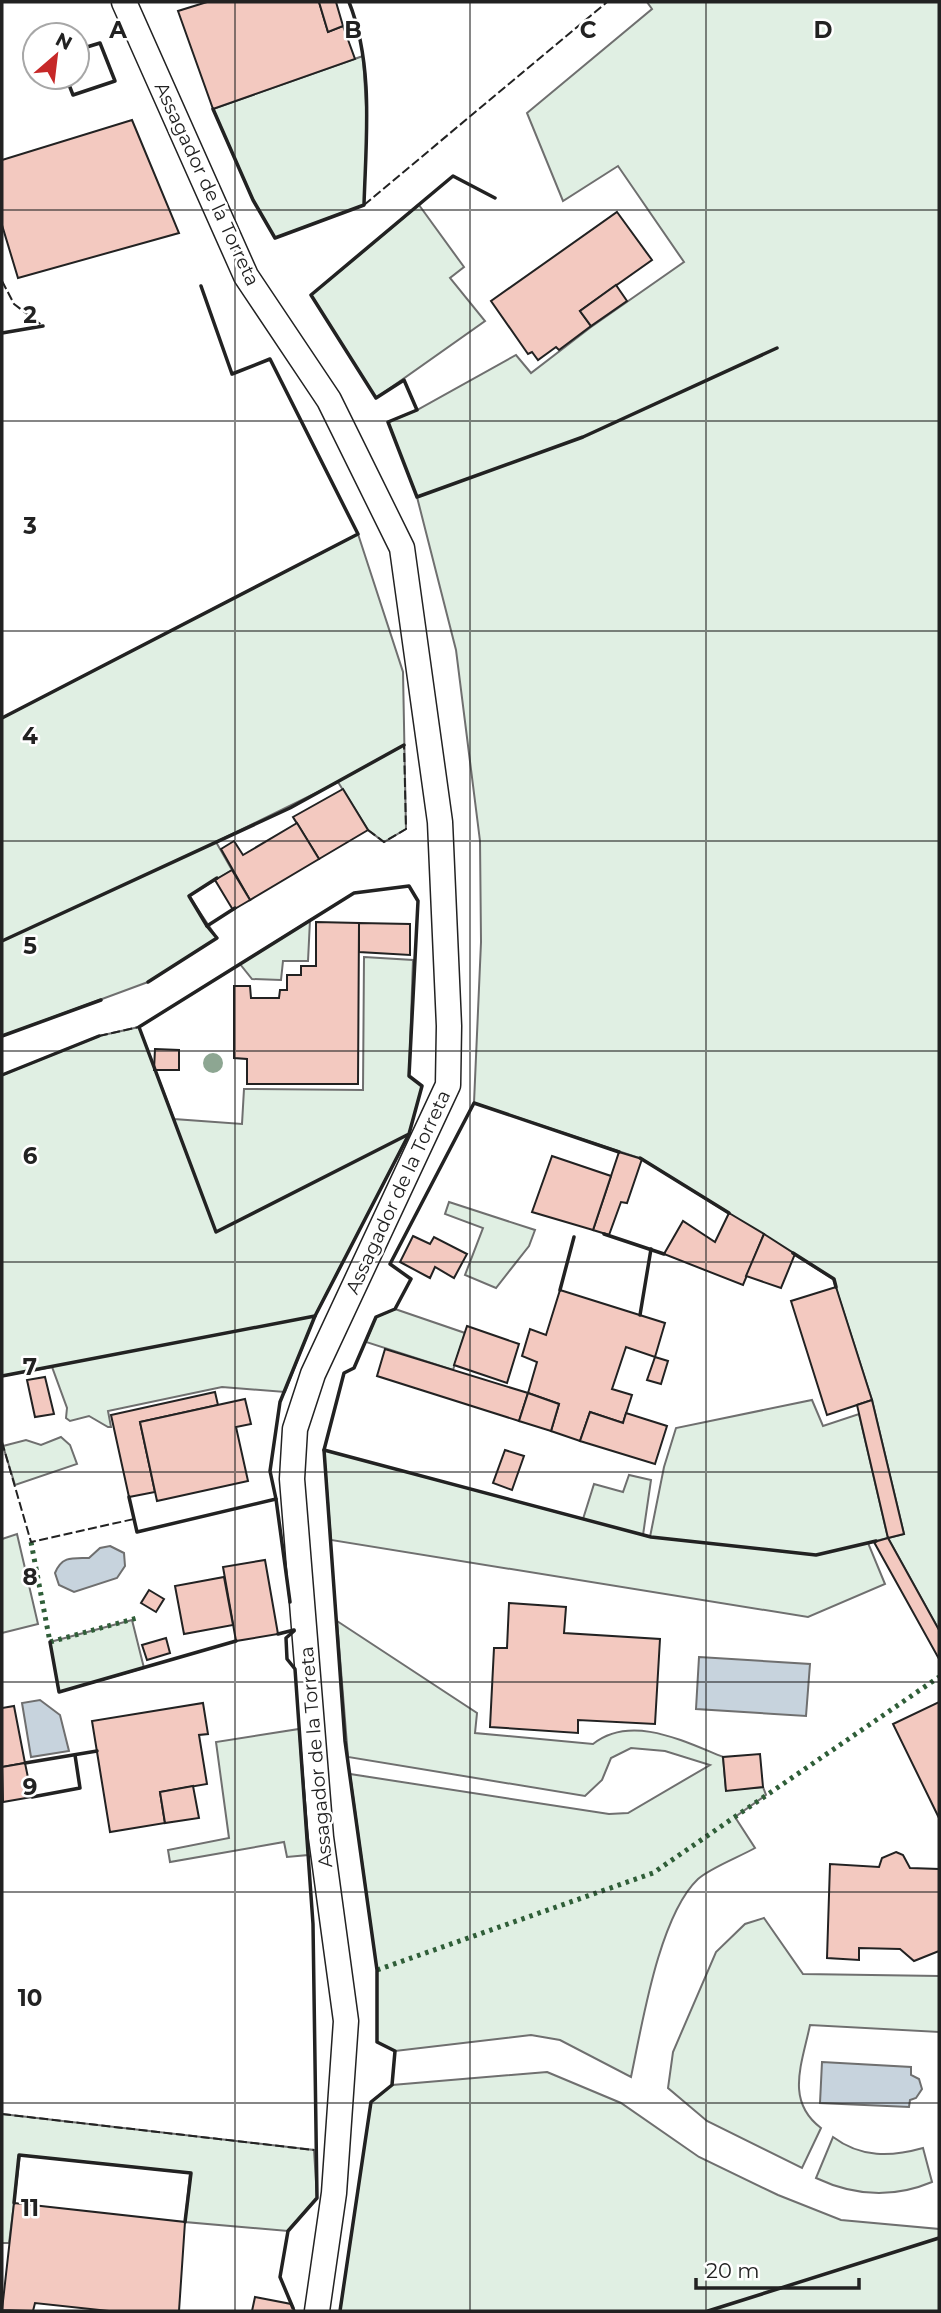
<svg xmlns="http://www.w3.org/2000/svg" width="941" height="2313" font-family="Montserrat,sans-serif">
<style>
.green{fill:#e0efe3;stroke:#6f6f6f;stroke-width:2}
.water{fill:#c7d3dd;stroke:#6f6f6f;stroke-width:2}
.building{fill:#f3c9c0;stroke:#222;stroke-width:2}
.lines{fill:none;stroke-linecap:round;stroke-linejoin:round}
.service-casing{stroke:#222;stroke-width:27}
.service{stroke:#fff;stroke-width:24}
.hedge{stroke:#2f5e38;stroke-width:5;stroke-dasharray:3.5 5;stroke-linecap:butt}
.fence{stroke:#222;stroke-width:2;stroke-dasharray:9 3.5;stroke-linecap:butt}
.wall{stroke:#222;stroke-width:3.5}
.tree{fill:#8da692}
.grid{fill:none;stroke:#222;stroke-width:2;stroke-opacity:0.55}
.labels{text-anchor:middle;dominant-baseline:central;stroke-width:5;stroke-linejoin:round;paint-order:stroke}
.street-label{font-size:19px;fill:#222;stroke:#fff}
.grid-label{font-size:23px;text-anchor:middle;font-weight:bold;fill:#222;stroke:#fff;stroke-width:5;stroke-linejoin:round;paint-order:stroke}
</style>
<rect width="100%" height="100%" fill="#fff"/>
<!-- green -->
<g class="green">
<path d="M647,2h292v1628l-51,-92 -20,5 17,41 -77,33 -477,-77 -7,-90 259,69 11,-35 29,8 6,-17 22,5 -8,55 7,2 14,-70 12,-39 136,-28 11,26 36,-12 29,124 16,-4 -32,-134 -39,-121 -191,-120 -168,-56 7,-161 -1,-101 -24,-191 -39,-153 -29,-75 29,-12 99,-55 15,18 60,-46 93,-65 -66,-96 -55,35 -36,-88 125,-104z"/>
<path d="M363,56l4,68 -3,81 -89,33 -22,-38 -40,-91z"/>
<path d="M419,205l45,62 -14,11 35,43 -109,77 -65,-103z"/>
<path d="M358,534l45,138 3,157 -22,13 -16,-12 -30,-48 -122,60 16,28 -43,26 28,42 -69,44 -146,54v-318z"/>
<path d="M310,920l-2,41h-25l-2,19 -29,-1 -12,-15z"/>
<path d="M364,957l49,3 -4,116 13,10 -13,48 -94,182 -30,76 -63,-5 -114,24 3,16h-3l-19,-11 -19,5 -4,-3 1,-10 -15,-41 -50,9v-301l97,-39 40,-9 35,92 68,5 2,-35 119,1z"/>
<path d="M449,1202l86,28 -6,16 -33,42 -31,-13 18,-47 -38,-14z"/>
<path d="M395,1309l70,24 -12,37 -87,-28 10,-25z"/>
<path d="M61,1437l9,8 7,19 -62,21 -12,-39 23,-6 15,5z"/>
<path d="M17,1534l21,90 -36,9v-94z"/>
<path d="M132,1620l12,48 -85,24 -9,-50z"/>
<path d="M337,1621l140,92 -2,20 118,11c38,-30 90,-3 130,13l3,33 37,-3 3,8 -31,22 20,31c-16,9 -45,20 -57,31 -39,37 -56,146 -67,198l-71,-37 -29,-5 -136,16 -18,-9v-72l-27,-196 259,40 19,-1 82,-48 -45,-14 -34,-3 -20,10 -9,22 -17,16 -237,-39z"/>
<path d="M299,1729l9,126 -21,2 -3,-15 -114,20 -2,-12 61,-12 -13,-96z"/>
<path d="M764,1918l39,56 136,2v56l-129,-7c-8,39 -25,76 11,103l-19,40 -95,-47 -39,-33 5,-36 43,-100 29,-28z"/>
<path d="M547,2072l74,31 78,54 79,38 63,25 98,9v82h-599l31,-209 21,-17z"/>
<path d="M2,2114l312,36 3,48 -29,33 -103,-9 5,-49 -170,-18 -11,88h-7z"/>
<path d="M833,2137c28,21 58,20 90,11l9,34c-38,16 -78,14 -116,-4z"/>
</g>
<!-- water -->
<g class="water">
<path d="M110,1546l14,7 1,13 -8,12 -43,14 -15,-7 -4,-12c7,-17 17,-15 34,-15l11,-10z"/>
<path d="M699,1657l111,7 -4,52 -110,-7z"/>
<path d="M40,1700l20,15 9,36 -38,6 -9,-54z"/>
<path d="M822,2062l89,5v8l8,4 3,10 -6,9 -6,2 -1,7 -89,-4z"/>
</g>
<!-- building -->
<g class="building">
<path d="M207,2h112l9,30 15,-6 12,33 -142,50 -35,-98z"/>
<path d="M319,2h17l7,24 -15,6z"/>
<path d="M132,120l47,113 -161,45 -16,-53v-65z"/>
<path d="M617,212l35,48 -72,51 11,15 -32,24 -3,-3 -18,13 -6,-8 -4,2 -37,-53z"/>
<path d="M616,285l11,16 -36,25 -11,-15z"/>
<path d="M343,789l25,41 -49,29 -26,-42z"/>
<path d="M297,823l22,36 -69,41 -29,-51 13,-8 9,14z"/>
<path d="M232,870l18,30 -17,10 -18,-30z"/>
<path d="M316,922l43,1 -1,161h-111v-25l-13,-1v-72h16l1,12h28l1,-8h7v-15h14v-9h15z"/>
<path d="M359,923l51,1v31l-51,-3z"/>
<path d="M155,1049l24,1v20h-25z"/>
<path d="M619,1152l23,7 -15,44 -6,-1 -12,33 -16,-5z"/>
<path d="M552,1156l59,20 -18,54 -61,-18z"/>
<path d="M729,1213l35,21 -21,51 -79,-31 19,-33 32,21z"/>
<path d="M764,1234l31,20 -14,34 -35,-12z"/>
<path d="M413,1236l17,8 4,-7 33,17 -13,24 -19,-11 -5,11 -30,-16z"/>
<path d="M836,1287l36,113 -45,15 -36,-114z"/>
<path d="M560,1290l105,33 -10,34 -29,-10 -14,42 20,6 -9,28 -33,-11 -10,29 -29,-10 8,-27 -31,-11 9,-31 -15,-6 8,-27 16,6z"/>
<path d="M467,1326l52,18 -12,39 -53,-18z"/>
<path d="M385,1349l143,44 -9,28 -142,-45z"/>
<path d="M655,1357l13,4 -7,23 -14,-4z"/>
<path d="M45,1377l9,37 -19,3 -8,-37z"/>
<path d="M215,1392l3,13 -78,17 15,70 -26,5 -18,-82z"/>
<path d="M528,1393l31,11 -8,27 -32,-10z"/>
<path d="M245,1399l6,25 -15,3 12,54 -91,20 -17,-79z"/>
<path d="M872,1400l32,134 -16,4 -31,-133z"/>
<path d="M590,1412l33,11 3,-10 41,13 -12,38 -75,-23z"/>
<path d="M505,1450l19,6 -12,34 -19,-7z"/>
<path d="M888,1538l51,92v29l-65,-117z"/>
<path d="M265,1560l13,74 -42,7 -13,-74z"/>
<path d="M224,1577l9,48 -49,9 -9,-48z"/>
<path d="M149,1590l15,9 -8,13 -15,-9z"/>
<path d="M509,1603l57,4 -2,26 96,6 -5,85 -77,-4v13l-88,-6 4,-79h13z"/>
<path d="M166,1638l4,15 -23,7 -5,-15z"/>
<path d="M939,1702v116l-46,-94z"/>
<path d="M203,1703l5,31 -9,1 8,49 -47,8 5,31 -55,9 -18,-111z"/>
<path d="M14,1706l11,57 -23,4v-59z"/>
<path d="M760,1754l3,33 -37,4 -3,-34z"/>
<path d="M25,1763l7,34 -29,5 -1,-35z"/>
<path d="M193,1786l6,32 -34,5 -5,-31z"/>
<path d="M896,1852l7,3 7,13 29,1v82l-25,10 -14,-12 -41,-1v12l-32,-2 3,-94 49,3 3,-9z"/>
<path d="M14,2203l171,19 -6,89h-70l-74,-8 -2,8 -31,-1z"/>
<path d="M255,2297l36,7 4,7h-43z"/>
</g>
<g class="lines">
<defs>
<path id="service" d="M124,2l122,274 83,124 73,148 38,274 9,204 -1,59 -135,289 -18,55 -3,50 29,358 25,184 -12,172 -17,118"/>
</defs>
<!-- service casing -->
<use href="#service" class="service-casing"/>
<!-- service -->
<use href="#service" class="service"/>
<!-- hedge -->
<g class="hedge">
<path d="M31,1542l19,100 87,-24"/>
<path d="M377,1970l276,-97 286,-196"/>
</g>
<!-- fence -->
<g class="fence">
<path d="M364,205l243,-203"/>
<path d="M2,281l12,23 29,22"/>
<path d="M368,830l16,12 22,-13 -2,-84"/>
<path d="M99,1036l40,-9"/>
<path d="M2,1442l29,100 103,-23"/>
<path d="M2,2114l312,36"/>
</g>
<!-- wall -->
<g class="wall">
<path d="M66,77l7,18 42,-14 -15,-38 -23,7"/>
<path d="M213,109l40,91 22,38 89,-33c2,-67 10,-140 -15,-203"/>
<path d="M495,198l-42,-22 -142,119 65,103 28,-18 13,30 -29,12 29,75 166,-60 194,-89"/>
<path d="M2,333l41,-7"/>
<path d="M2,718l356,-184 -88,-175 -38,15 -31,-88"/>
<path d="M217,878l-28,18 18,30 28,-18"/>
<path d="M409,886l9,15 -9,175 13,10 -13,48 -193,98 -77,-205 215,-134z"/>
<path d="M2,941l288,-133 114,-63"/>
<path d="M148,982l69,-44 -10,-12"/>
<path d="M2,1036l99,-36"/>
<path d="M2,1075l97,-39"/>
<path d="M619,1152l-145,-49 -84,161 21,15 -16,30 -19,8 -22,51 -10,5 -20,77 327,87 165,18 60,-14"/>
<path d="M640,1158l89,55"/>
<path d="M604,1234l60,20"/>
<path d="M793,1253l41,26 2,8"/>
<path d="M560,1290l14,-53"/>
<path d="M640,1315l11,-66"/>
<path d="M315,1316l93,-180"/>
<path d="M2,1376l313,-60 -35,86 -10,69 6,28 -139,33 -8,-35"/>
<path d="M324,1450l21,291 32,229v72l18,9 -3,34 -21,17 -31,209"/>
<path d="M276,1499l14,103"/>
<path d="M278,1634l16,-4"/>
<path d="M50,1642l9,50 177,-51"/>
<path d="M25,1763l72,-12"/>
<path d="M32,1797l48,-9 -5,-33"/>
<path d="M14,2203l5,-48 172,18 -6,49"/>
<path d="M293,2308l-13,-31 8,-46 29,-33 -4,-274 -18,-255 -8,-10 -1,-21 8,-7"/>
<path d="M708,2311l231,-73"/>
</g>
</g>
<!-- trees -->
<circle class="tree" cx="213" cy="1063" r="10"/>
<!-- grid -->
<path class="grid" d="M235,2v2309M470,2v2309M706,2v2309M2,210h937M2,421h937M2,631h937M2,841h937M2,1051h937M2,1262h937M2,1472h937M2,1682h937M2,1892h937M2,2103h937"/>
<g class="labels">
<!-- street labels -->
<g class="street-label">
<text transform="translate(207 184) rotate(65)">Assagador de la Torreta</text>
<text transform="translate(398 1192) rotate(-65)">Assagador de la Torreta</text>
<text transform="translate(316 1757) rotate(-95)">Assagador de la Torreta</text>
</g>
</g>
<g class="grid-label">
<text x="118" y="38">A</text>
<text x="353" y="38">B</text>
<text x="588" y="38">C</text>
<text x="823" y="38">D</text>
<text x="30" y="323">2</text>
<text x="30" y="534">3</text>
<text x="30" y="744">4</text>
<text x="30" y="954">5</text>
<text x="30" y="1164">6</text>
<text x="30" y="1375">7</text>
<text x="30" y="1585">8</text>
<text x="30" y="1795">9</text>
<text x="30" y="2006">10</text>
<text x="30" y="2216">11</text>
</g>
<!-- border -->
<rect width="941" height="2313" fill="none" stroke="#222222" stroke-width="7"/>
<!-- north arrow -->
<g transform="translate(56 56) rotate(28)"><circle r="33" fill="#ffffff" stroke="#a7a7a7" stroke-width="2"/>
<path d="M0-5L12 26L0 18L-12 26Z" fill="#c62828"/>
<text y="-10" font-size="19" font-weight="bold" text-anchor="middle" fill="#222222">N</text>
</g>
<!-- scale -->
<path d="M696 2278v10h163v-10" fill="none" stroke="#222222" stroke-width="3.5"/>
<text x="706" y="2278" font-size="21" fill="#222222" stroke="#ffffff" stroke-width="5" paint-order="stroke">20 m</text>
</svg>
